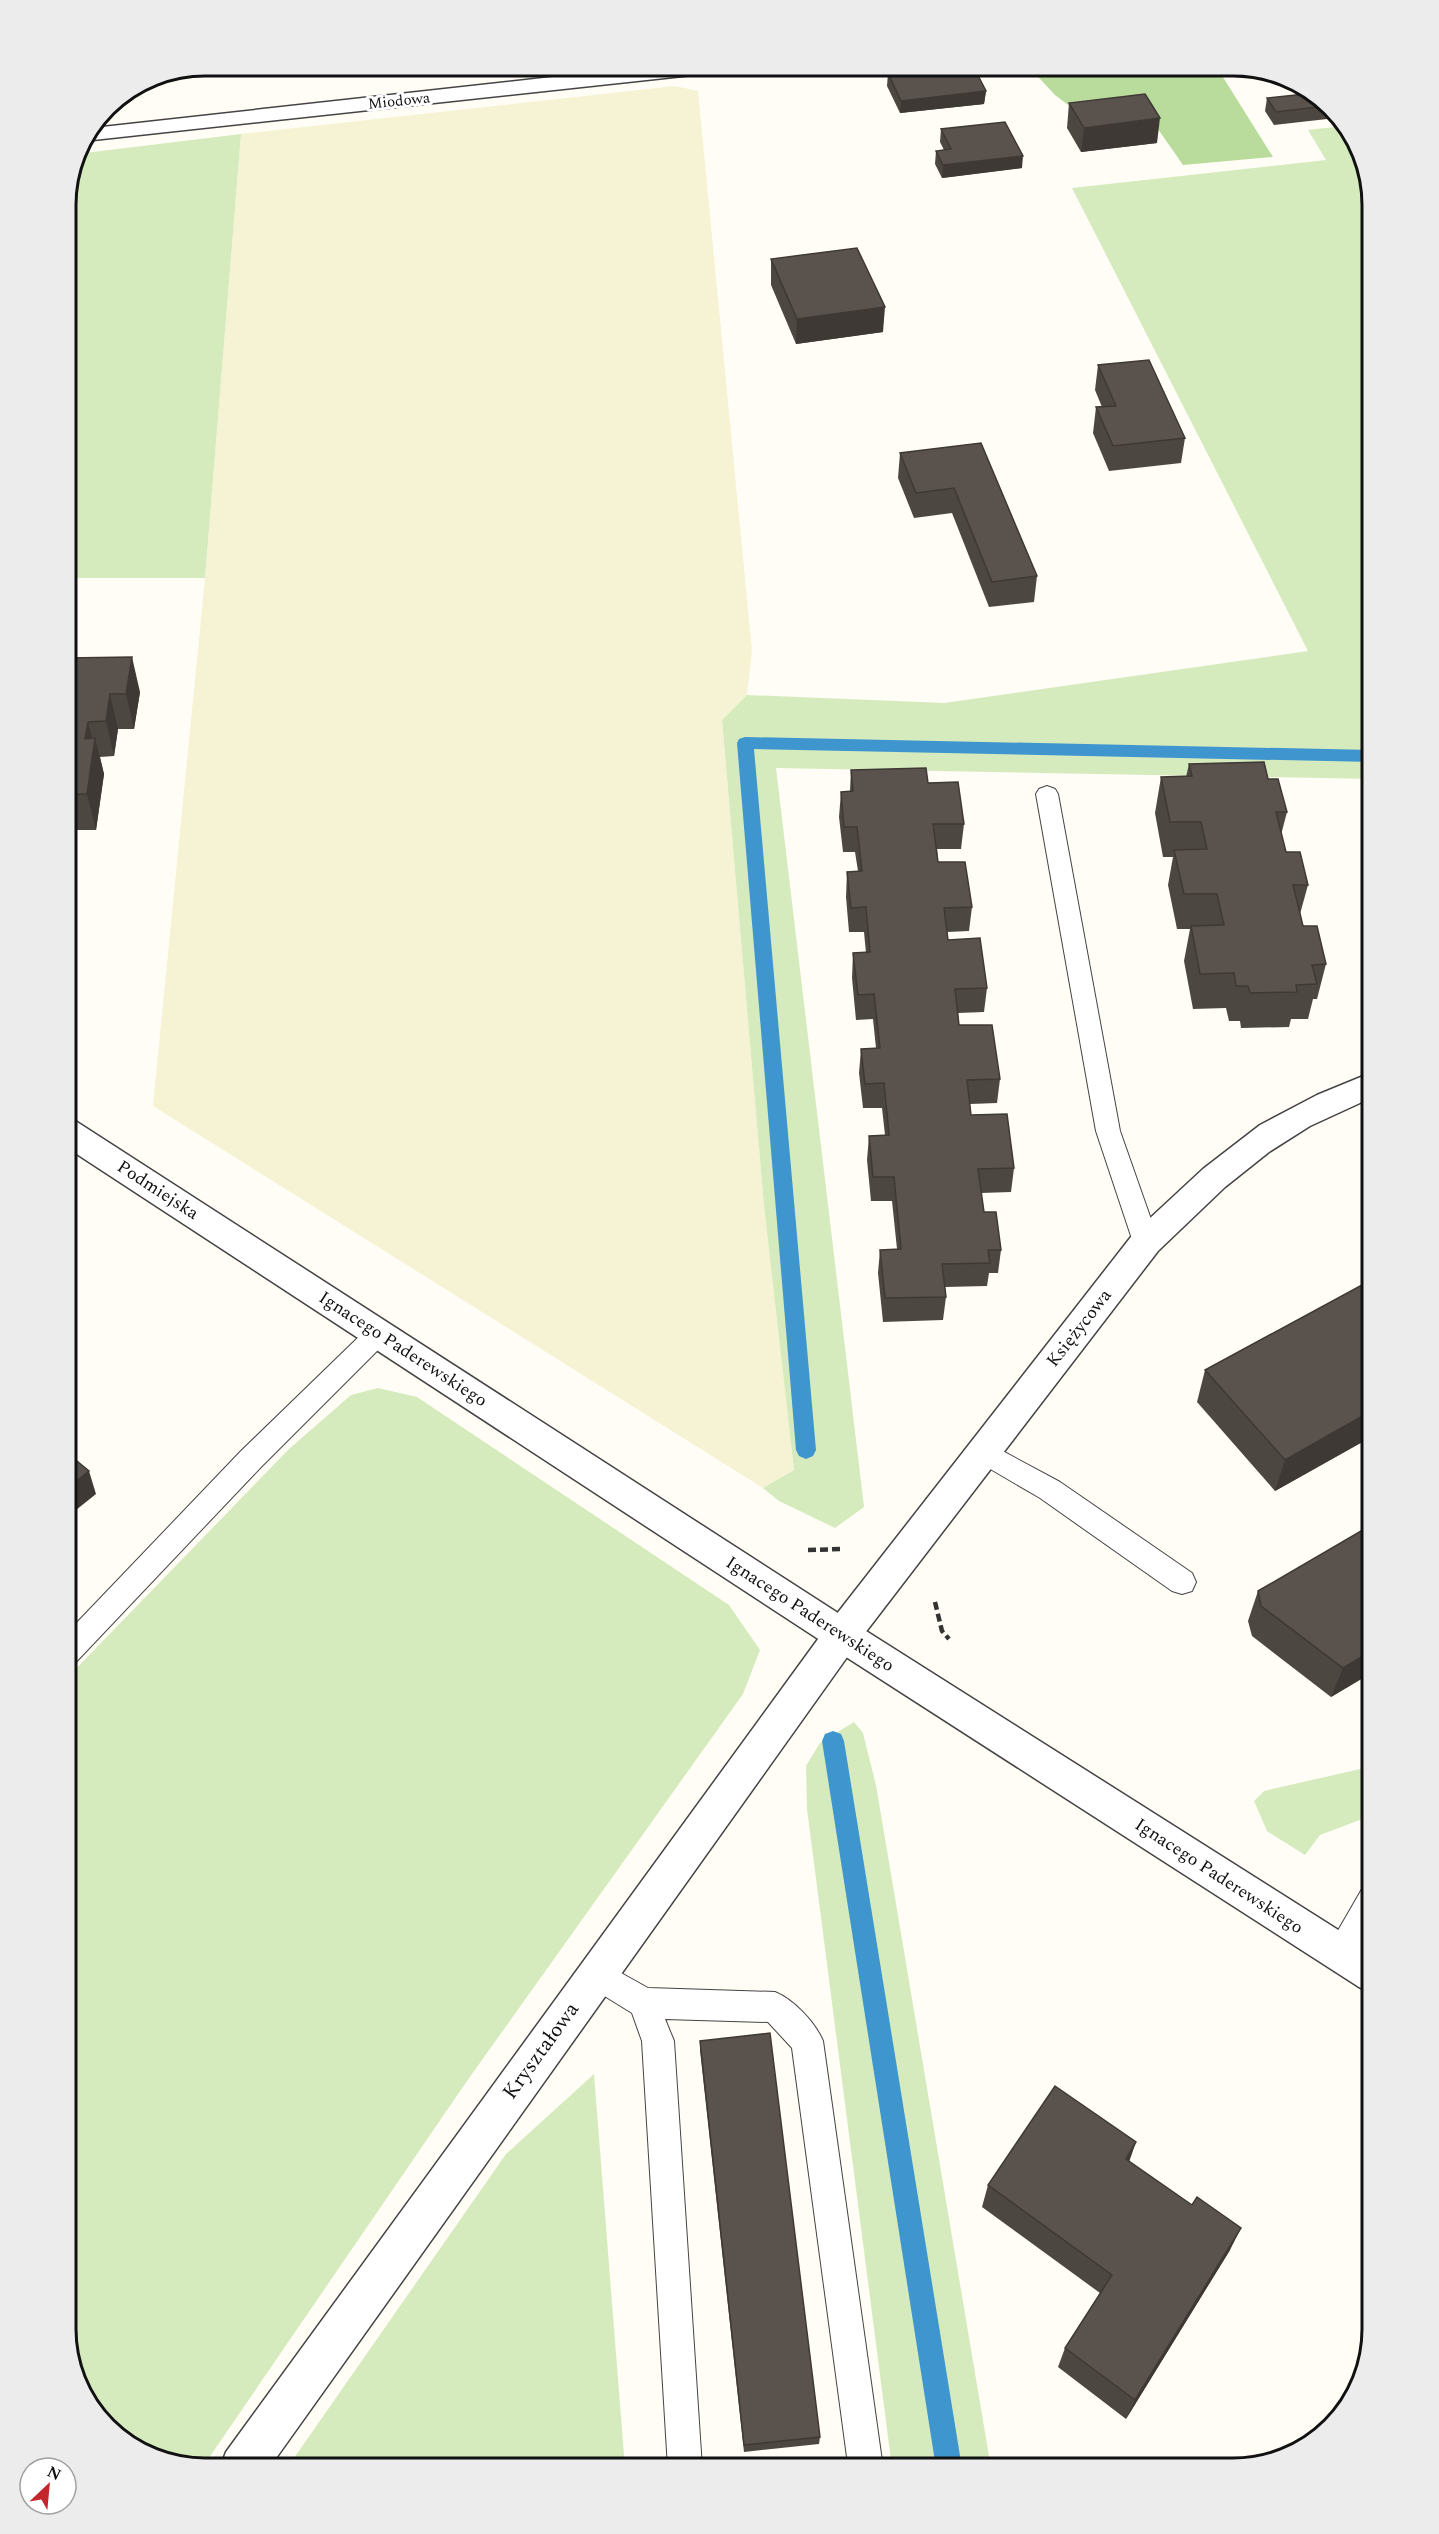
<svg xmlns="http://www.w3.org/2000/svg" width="1439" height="2534" font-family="Spectral,serif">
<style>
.farmland{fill:#f6f3d4}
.green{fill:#d5ebbd}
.forest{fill:#b9dc9c}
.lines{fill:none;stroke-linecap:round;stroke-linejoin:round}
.stream{fill:#3f96cf;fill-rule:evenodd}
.service-casing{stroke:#444;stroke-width:2}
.minor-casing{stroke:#444;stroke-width:3}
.tertiary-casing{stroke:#444;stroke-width:3}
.path{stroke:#333;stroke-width:4.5;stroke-dasharray:8 4;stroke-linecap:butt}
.service{fill:#fff;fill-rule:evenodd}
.minor{fill:#fff;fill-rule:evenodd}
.tertiary{fill:#fff;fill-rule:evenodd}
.wall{fill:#4d4742}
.shaded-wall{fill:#3f3936}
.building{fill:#5a524d;stroke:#3f3936;stroke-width:1.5}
.labels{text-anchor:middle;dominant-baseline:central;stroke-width:6;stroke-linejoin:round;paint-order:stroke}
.far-street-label{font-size:15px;fill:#111;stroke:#fff}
.street-label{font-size:18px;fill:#111;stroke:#fff}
.near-street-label{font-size:21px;fill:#111;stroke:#fff}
.rim{fill:none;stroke:#111;stroke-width:3}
</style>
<rect width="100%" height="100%" fill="#fffdf5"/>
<!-- farmland -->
<path class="farmland" d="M675,86l23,5 54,560 -5,44 -25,25 42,486 30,264 -31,18 -610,-382 52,-528 36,-444z"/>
<!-- green -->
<g class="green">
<path d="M1343,126l16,18 14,61v574l-597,-11 88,739 -29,21 -56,-27 -16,-13 31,-18 -30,-264 -42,-486 25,-25 197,8 364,-52 -236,-463 254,-28 -18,-30z"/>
<path d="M241,134l-36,444h-139v-382l10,-42z"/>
<path d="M378,1388l39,9 312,208 31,45 -17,44 -276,387 -265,387h-6l-68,-24 -48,-54 -14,-61v-650l223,-230 62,-54z"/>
<path d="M854,1722l9,11 13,52 115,683h-99l-85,-659 -1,-43 14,-23z"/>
<path d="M1373,1766v49l-53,20 -15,20 -38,-24 -13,-30 10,-10z"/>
<path d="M594,2074l31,394h-338l219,-314z"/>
</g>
<!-- forest -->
<path class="forest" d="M1028,66h188l57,91 -90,8 -39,-56 -60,8 -29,-22z"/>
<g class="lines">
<!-- stream -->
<g class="stream">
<path d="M745,737l628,13v12l-619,-13 62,701 -3,6 -7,3 -7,-3 -3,-6 -59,-707 2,-4z"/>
<path d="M833,1731l8,3 3,7 118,727h-26l-114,-727 3,-7z"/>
</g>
<defs>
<g id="service">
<path d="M1047,786l8,3 3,5 62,337 39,111 -4,7 -9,3 -9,-3 -4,-7 -37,-111 -60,-337 3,-5z"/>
<path d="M379,1322l9,4 4,7 -4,7 -127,127 -185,195 -10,4v-32l175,-183 129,-125z"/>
<path d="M984,1441l76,41 132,91 4,9 -4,9 -10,3 -10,-3 -132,-93 -65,-38 -4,-8 4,-8z"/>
<path d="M1373,1885v42l-22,36 -11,5 -11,-5 -4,-10 37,-64z"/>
<path d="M596,1959l52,29 127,4c19,8 40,30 48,49l59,420 -3,7h-36l4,-11 -55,-409 -24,-26 -103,-3 9,22 28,427h-34l-26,-427 -10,-28 -47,-29 -4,-10 4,-10z"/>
</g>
<g id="minor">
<path d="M651,66h71l-3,5 -8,2 -627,68 9,-13z"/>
<path d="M1373,1072v25l-63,29 -41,26 -44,35 -67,64 -303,395 -586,822h-49l6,-16 603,-828 305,-391 69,-64 57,-44 57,-30z"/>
</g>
<path id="tertiary" d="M66,1119l11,3 778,502 518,328v41l-14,-6 -530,-341 -763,-499z"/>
</defs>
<!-- service casing -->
<use href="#service" class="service-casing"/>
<!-- minor casing -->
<use href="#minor" class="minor-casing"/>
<!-- tertiary casing -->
<use href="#tertiary" class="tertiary-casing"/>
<!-- path -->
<g class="path">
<path d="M808,1550l34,-1"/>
<path d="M935,1602l7,29 7,8"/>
</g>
<!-- service -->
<use href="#service" class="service"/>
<!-- minor -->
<use href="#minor" class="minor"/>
<!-- tertiary -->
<use href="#tertiary" class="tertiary"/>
</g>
<!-- wall -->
<g class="wall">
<path d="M1234,66h9l-4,8z"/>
<path d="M888,73l98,18 -2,13 -84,9 -13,-27z"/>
<path d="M1304,87l7,3 25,28 -62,7 -9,-14 2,-13 40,-4z"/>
<path d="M1069,103l88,40 -76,9 -14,-24z"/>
<path d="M103,113v8l-6,1z"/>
<path d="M941,129l81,39 -80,10 -7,-14 1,-13 8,-1 -4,-8z"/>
<path d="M771,259l112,73 -87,12 -25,-59z"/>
<path d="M1098,365l87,73 -4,25 -72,8 -16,-38 3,-26h6l-7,-17z"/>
<path d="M981,443l56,133 -3,26 -45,5 -37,-94 -38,5 -16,-40 2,-25z"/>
<path d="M66,658l74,34 -6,37h-16l-4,27 -14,1 4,17 -8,56h-30z"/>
<path d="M1189,764l79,15 19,33 -6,23 5,17 22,33 -8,29 3,12 23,38 -9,35h-4l-5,20h-17l-2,8 -48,1 -1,-7h-11l-3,-13 -33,1 -9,-48 6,-32h-13l-9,-44 5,-28h-10l-8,-44 6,-36h25z"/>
<path d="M851,770l77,13 36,41 -3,25h-24l1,13 34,45 -3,24 -22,1 1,8 39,48 -3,24 -26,1 1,12 41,54 -3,24 -27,1 1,11 43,53 -3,24 -30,1 3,19 17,38 -3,23h-9l-2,13 -42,1 1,10 -3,23 -60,2 -5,-49 2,-23 17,-1 -5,-48h-21l-4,-41 2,-24 16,-1 -3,-27h-19l-4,-35 2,-24 15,-1 -3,-29 -17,1 -4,-42 1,-25h13l-2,-21h-15l-3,-35 1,-25 11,-1 -3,-19h-12l-4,-35 2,-25 9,-1z"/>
<path d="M1373,1279v157l-98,55 -78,-89 8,-32z"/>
<path d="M1258,1591l115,81 -42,25 -79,-61 -4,-15z"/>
<path d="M700,2041l120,396 -1,7 -75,8 -44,-402z"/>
<path d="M1129,2162l101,88 -104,169 -68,-52 7,-19 35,-55 -118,-86 6,-22z"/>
</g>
<!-- shaded-wall -->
<g class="shaded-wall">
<path d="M1240,66h3l15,5 -19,3z"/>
<path d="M986,91l-2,13 -84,9 1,-12z"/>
<path d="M1160,118l-3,25 -76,9 3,-24z"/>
<path d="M1023,156l-1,12 -80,10 1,-13z"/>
<path d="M885,307l-2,25 -87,12 1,-25z"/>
<path d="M132,657l8,35 -6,37 -8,-35z"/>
<path d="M110,694l8,35 -4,27 -8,-35z"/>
<path d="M88,722l6,23 1,-7 9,36 -8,56 -9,-36 -2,-55z"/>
<path d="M1373,1410v26l-98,55 10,-31z"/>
<path d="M89,1471l7,23 -30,24v-29z"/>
<path d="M1373,1650v22l-42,25 12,-29z"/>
<path d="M1136,2142l-8,23 -2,-6z"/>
<path d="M1241,2228l-11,22 -104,169 9,-19z"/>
</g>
<!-- building -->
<g class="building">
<path d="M947,66h26l13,25 -85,10 -13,-28z"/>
<path d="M1314,93l12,13 -50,6 -9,-14z"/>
<path d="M1145,94l15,24 -76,10 -15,-25z"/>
<path d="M1005,122l18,34 -80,9 -7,-14 15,-2 -10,-20z"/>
<path d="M857,248l28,59 -88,12 -26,-60z"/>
<path d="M1149,360l36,78 -72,8 -17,-39 20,-1 -18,-41z"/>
<path d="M981,443l56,133 -45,6 -38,-94 -38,5 -16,-40z"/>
<path d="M132,657l-6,37h-16l-4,27 -18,1 -3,17 10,-1 -8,56 -21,1v-137z"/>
<path d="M1264,762l4,17h10l9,33h-11l10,40h14l8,33h-15l10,41h14l9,38 -14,1 5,19 -21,1 1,7 -47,1 -2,-7h-12l-2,-13 -34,1 -9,-48 33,-1 -7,-31h-33l-10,-44 33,-1 -6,-27h-31l-9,-45 31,-1 -3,-12z"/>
<path d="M926,768l2,15 30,-1 6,42h-31l5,38h27l7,45 -28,1 4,32 32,-2 7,50 -32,1 4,36h33l8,54 -33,1 4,35 36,-1 7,54 -36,1 6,43h12l5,38h-13l2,13 -48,1 4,33 -61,1 -5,-48 21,-1 -7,-72h-21l-4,-41 20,-1 -5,-52 -19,1 -4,-35 19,-1 -6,-54 -16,1 -5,-42 17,-1 -4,-45 -15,1 -4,-36 15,-1 -5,-44h-13l-3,-35 12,-1 -2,-21z"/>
<path d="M1373,1279v131l-88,50 -80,-90z"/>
<path d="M66,1452l23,19 -23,18z"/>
<path d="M1373,1524v126l-30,18 -82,-62 -3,-15z"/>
<path d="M770,2033l50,404 -76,8 -44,-404z"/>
<path d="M1055,2086l81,56 -10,17 66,46 5,-8 44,31 -106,172 -70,-52 47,-73 -124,-90z"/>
</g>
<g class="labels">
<!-- far-street labels -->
<g class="far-street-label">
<text transform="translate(399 101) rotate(-6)">Miodowa</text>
</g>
<!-- street labels -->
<g class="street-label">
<text transform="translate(158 1190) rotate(33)">Podmiejska</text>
<text transform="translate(1079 1328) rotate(-52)">Księżycowa</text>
<text transform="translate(403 1349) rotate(33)">Ignacego Paderewskiego</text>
<text transform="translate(810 1614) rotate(33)">Ignacego Paderewskiego</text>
<text transform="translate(1219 1876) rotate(33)">Ignacego Paderewskiego</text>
</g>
<!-- near-street labels -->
<g class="near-street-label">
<text transform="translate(541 2051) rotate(-54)">Kryształowa</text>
</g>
</g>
<!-- crop -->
<path d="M0 0H1439V2534H0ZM205 76H1233A129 129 0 0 1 1362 205V2329A129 129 0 0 1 1233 2458H205A129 129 0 0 1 76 2329V205A129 129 0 0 1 205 76Z" fill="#ececec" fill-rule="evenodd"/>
<path class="rim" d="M205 76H1233A129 129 0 0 1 1362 205V2329A129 129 0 0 1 1233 2458H205A129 129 0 0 1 76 2329V205A129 129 0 0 1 205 76Z"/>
<!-- north arrow -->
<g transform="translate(48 2486) rotate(26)"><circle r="28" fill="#ffffff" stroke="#a0a0a0" stroke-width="1.5"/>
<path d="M0-4.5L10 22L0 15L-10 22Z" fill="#c4262e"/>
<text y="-9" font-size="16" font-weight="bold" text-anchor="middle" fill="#111111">N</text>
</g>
</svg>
